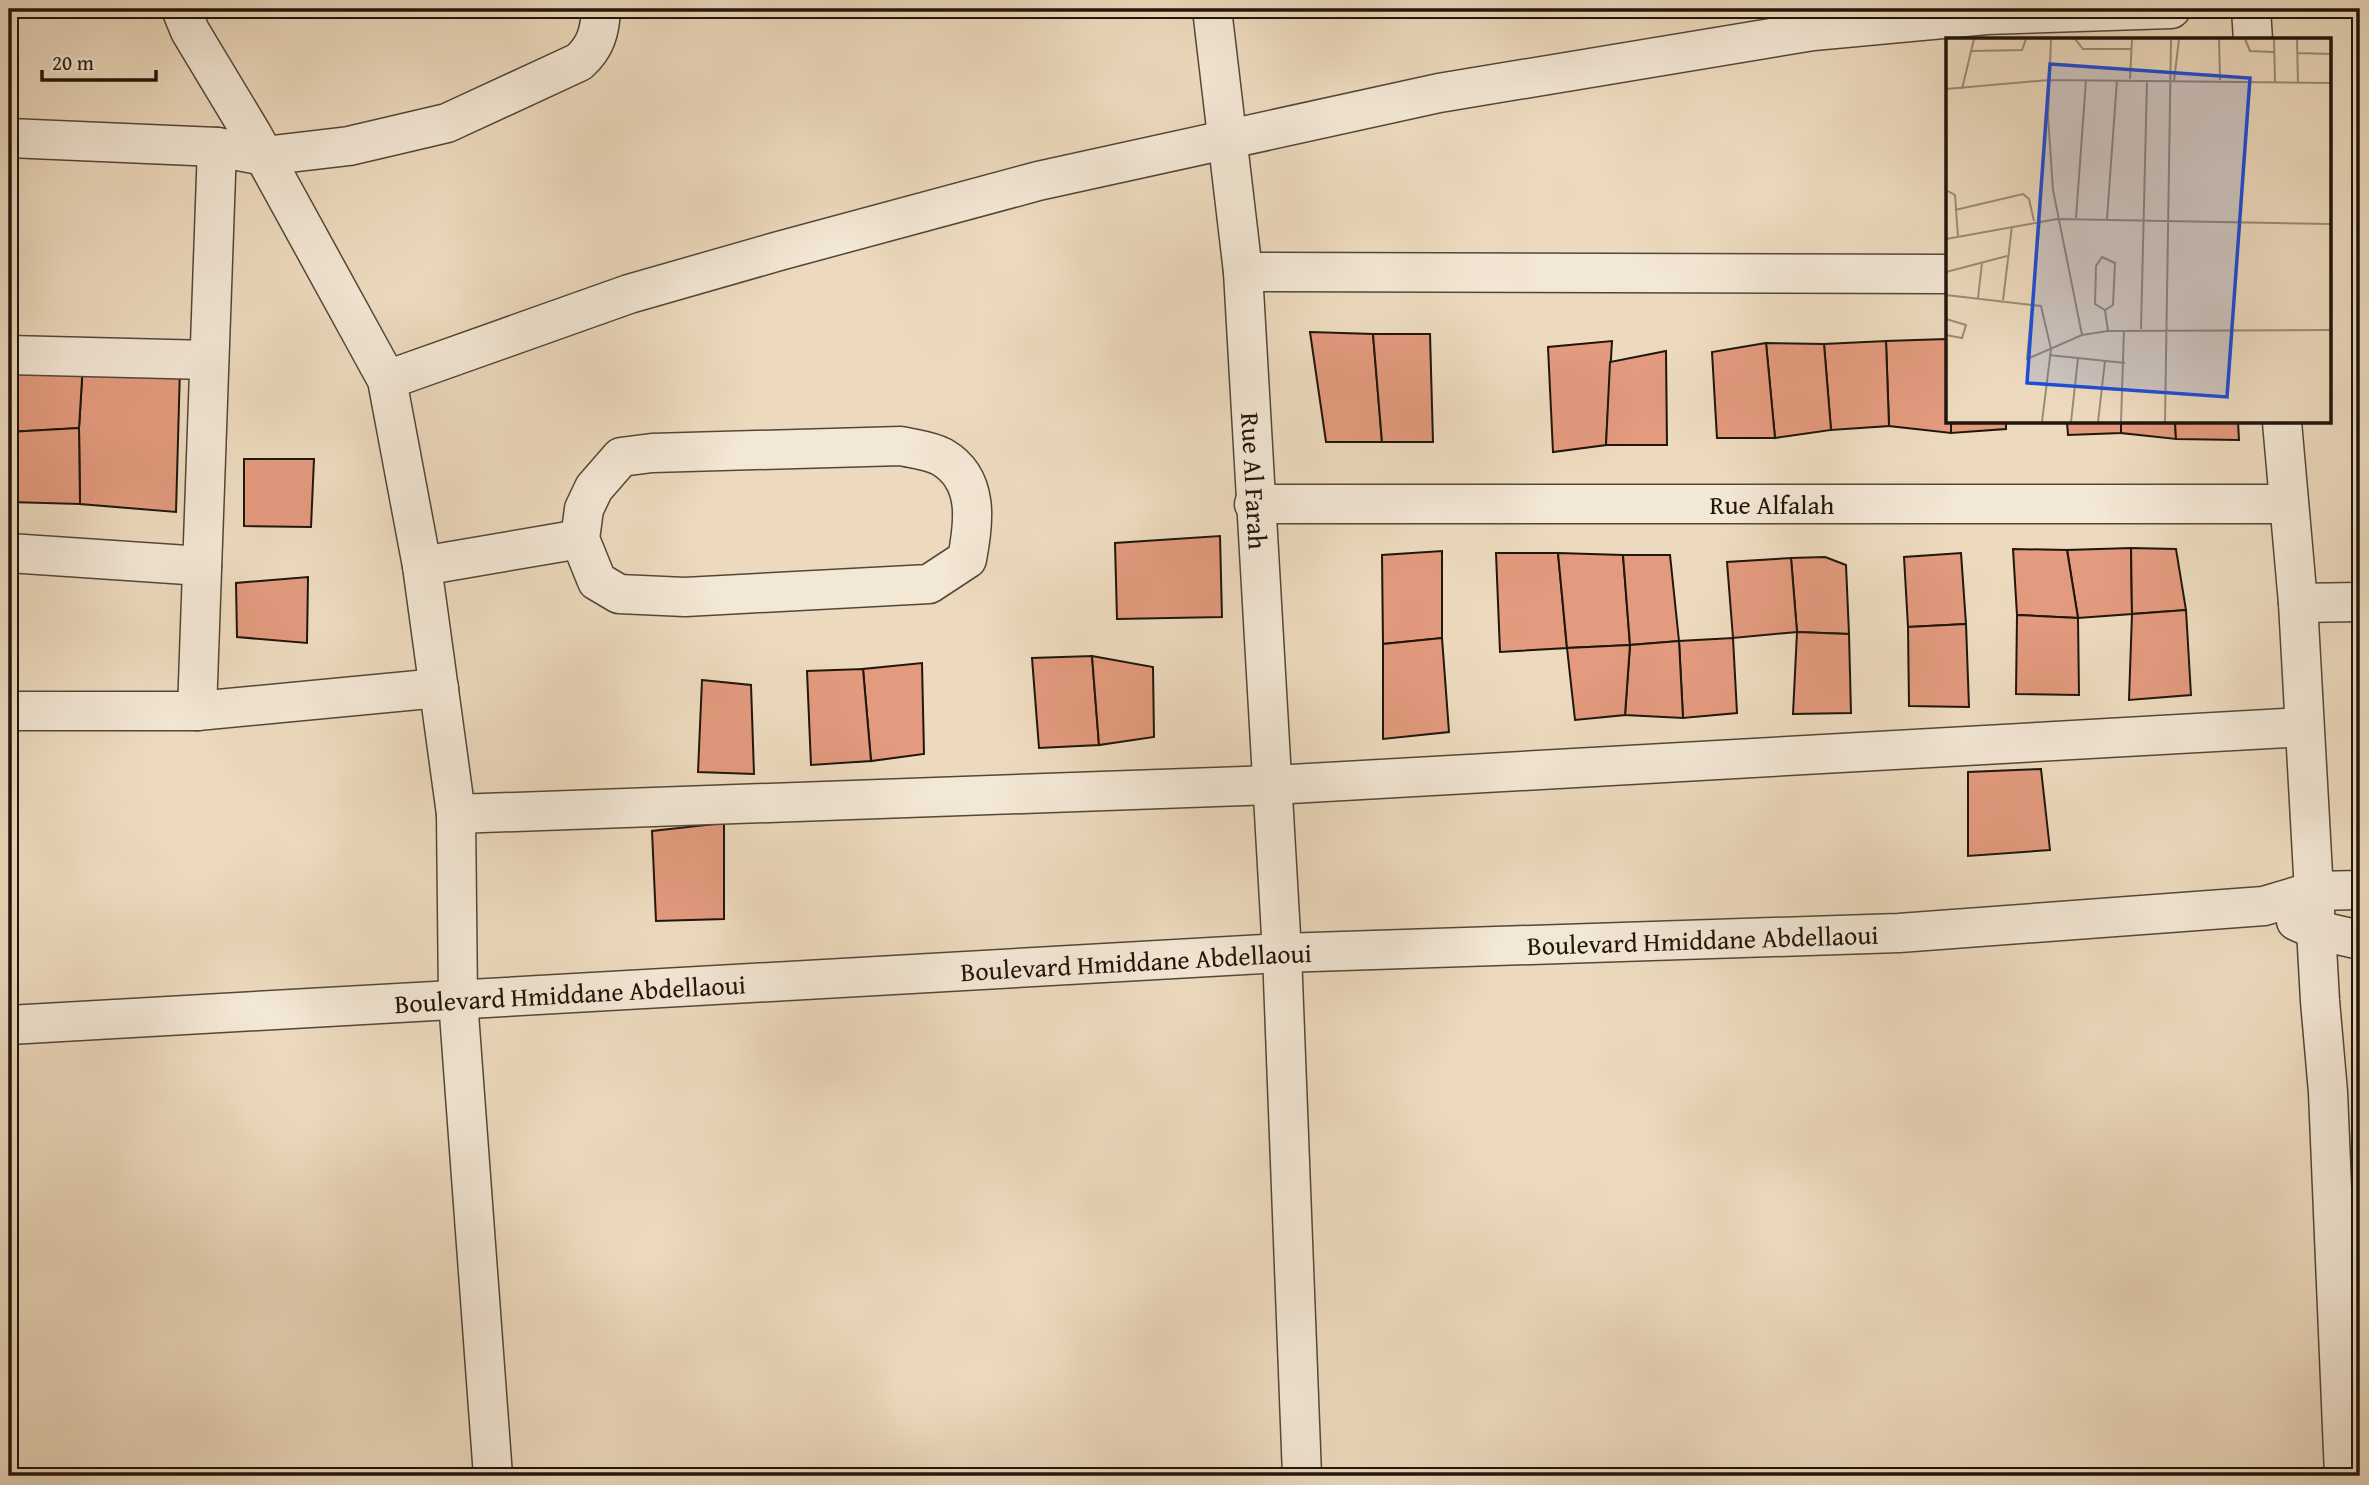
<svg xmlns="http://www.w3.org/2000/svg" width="2369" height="1485" font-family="'Gentium Book Plus',serif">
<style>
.building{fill:#e39a7e;stroke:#20160b;stroke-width:2}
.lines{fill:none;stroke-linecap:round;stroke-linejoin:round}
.minor-casing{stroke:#534738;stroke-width:41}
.minor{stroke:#f3e7d5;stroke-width:38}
.labels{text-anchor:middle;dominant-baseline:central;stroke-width:7;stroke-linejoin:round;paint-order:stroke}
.street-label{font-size:26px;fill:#20160b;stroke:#f3e7d5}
.inset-road{fill:none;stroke:#9b8c76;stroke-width:2}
.view{fill:#1d4ed8;fill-opacity:0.15;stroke:#1d4ed8;stroke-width:3.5}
.inset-edge{fill:none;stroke:#20160b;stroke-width:3.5}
</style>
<rect width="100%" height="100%" fill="#eddabe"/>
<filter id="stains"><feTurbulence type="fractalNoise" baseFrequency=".00286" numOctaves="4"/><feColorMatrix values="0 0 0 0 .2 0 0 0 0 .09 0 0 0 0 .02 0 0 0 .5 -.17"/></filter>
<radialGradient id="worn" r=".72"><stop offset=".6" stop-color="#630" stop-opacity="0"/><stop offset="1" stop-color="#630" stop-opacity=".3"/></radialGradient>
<!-- building -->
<g class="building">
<path d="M1310,332l63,2 9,108h-56z"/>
<path d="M1373,334h57l3,108h-51z"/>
<path d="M1946,339l1,83h4v11l-62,-7 -3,-85z"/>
<path d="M1612,341l-6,104 -53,7 -5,-105z"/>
<path d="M1886,341l3,85 -58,4 -7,-86z"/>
<path d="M1766,343l58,1 7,86 -56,8z"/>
<path d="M1766,343l9,95h-58l-5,-86z"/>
<path d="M1666,351l1,94h-61l4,-83z"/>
<path d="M83,363l97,5 -4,144 -96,-8 -1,-76z"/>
<path d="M83,363l-4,65 -70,4v-67z"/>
<path d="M1951,422h55v7l-55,4z"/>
<path d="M2067,422h54v11l-53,2z"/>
<path d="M2121,422h54l1,17 -55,-6z"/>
<path d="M2175,422h63l1,18 -63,-1z"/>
<path d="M79,428l1,76 -71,-2v-70z"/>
<path d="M244,459h70l-3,68 -67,-1z"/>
<path d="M1220,536l2,81 -105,2 -2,-76z"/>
<path d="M2131,548l1,66 -54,4 -11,-68z"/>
<path d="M2131,548l45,1 10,61 -54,4z"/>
<path d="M2013,549l54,1 11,68 -61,-3z"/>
<path d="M1442,551v87l-59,6 -1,-89z"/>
<path d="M1496,553h62l9,95 -67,4z"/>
<path d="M1558,553l65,2 7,90 -63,3z"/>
<path d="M1961,553l5,71 -58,3 -4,-70z"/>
<path d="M1623,555h47l9,86 -49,4z"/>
<path d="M1825,557l21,8 3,69 -52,-2 -6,-74z"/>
<path d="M1791,558l6,74 -64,6 -6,-76z"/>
<path d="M308,577l-1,66 -70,-6 -1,-54z"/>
<path d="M2186,610l5,85 -62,5 3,-86z"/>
<path d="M2017,615l61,3 1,77 -63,-1z"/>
<path d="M1966,624l3,83 -60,-1 -1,-79z"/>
<path d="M1797,632l52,2 2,79 -58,1z"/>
<path d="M1442,638l7,94 -66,7v-95z"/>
<path d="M1733,638l4,75 -54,5 -4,-77z"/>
<path d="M1679,641l4,77 -58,-3 5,-70z"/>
<path d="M1630,645l-5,70 -50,5 -8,-72z"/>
<path d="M1092,656l7,89 -60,3 -7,-90z"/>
<path d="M1092,656l61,11 1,70 -55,8z"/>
<path d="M922,663l2,91 -53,7 -8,-92z"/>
<path d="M863,669l8,92 -60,4 -4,-94z"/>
<path d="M702,680l49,5 3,89 -56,-2z"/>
<path d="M2041,769l9,81 -82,6v-84z"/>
<path d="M724,823v96l-68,2 -4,-90z"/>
</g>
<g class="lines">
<defs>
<g id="minor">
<path d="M181,9l9,22 62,103 135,246 35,186 34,248 2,186 35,476"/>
<path id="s1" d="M1212,9l31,263 39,681 20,523"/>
<path d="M2251,9l2,31"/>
<path d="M9,138l208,9 47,9 85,-10 98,-23 132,-61c17,-15 21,-31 22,-53"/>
<path d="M1243,272l704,2"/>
<path d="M9,355l200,5"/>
<path d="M387,380l242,-86 150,-43 259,-70 401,-88 374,-62 173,-16 185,-6"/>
<path d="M2282,422l16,181 22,398 8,91 16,384"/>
<path d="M901,446c13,3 30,5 41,11 38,22 32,66 25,102l-38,25 -244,13 -66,-3 -22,-13 -17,-42 4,-30 10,-21 27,-31 31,-4z"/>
<path id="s2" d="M1254,504h1035"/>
<path d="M9,553l193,13"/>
<path d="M422,566l158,-27"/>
<path d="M2298,603l62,-1"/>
<path d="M9,711h188l242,-23"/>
<path d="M197,711l20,-564"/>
<path d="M456,814l817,-29 1031,-58"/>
<path d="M2296,921l20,9 44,10"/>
<path id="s3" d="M9,1025l1273,-72 617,-20 365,-27 50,-15 46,-1"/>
</g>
</defs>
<!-- minor casing -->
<use href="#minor" class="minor-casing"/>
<!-- minor -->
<use href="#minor" class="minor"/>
</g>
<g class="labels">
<!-- street labels -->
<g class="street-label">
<text stroke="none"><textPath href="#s1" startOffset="474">Rue Al Farah</textPath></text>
<text stroke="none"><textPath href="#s2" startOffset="518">Rue Alfalah</textPath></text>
<text stroke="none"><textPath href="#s3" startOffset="1696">Boulevard Hmiddane Abdellaoui</textPath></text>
<text stroke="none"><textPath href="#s3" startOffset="1129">Boulevard Hmiddane Abdellaoui</textPath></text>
<text stroke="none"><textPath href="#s3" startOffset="562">Boulevard Hmiddane Abdellaoui</textPath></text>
</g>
</g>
<!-- overview -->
<g transform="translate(1946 38)">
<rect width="385" height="385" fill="#eddabe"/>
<path class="inset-road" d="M105,1l-3,77 5,74 29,145M129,1l8,10h49M273,1l1,41M299,1l5,12 24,1M328,1l1,43M351,1l1,43M26,13l50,-1 4,-11M351,15l34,1M184,41l2,-40M228,43l5,-42M0,51l103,-9 282,3M16,51l12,-50M0,152l9,5 3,42M9,172l68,-16 6,5 5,22M130,180l10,-138M161,181l10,-139M94,182l-13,139 55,-24 26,-4 223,-1M0,201l111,-20 274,5M156,219l13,6 -2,42 -8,5 -10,-6 1,-38zM0,234l61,-16M0,257l95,11 10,43 -9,73M32,260l4,-35M57,262l9,-74M159,272l3,21M0,281l20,6 -4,13 -16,-3M195,291l6,-249M103,317l76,8M125,384l7,-64M152,384l7,-61M175,384l3,-92M219,384l6,-383"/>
<path class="view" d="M104,26l200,14 -23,319 -200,-14z"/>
<rect width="385" height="385" class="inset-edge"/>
</g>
<!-- margin -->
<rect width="2369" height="1485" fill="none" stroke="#eddabe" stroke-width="35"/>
<rect x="10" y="10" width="2348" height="1464" fill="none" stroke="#20160b" stroke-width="3.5"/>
<rect x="18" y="18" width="2334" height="1450" fill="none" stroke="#20160b" stroke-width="2"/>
<!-- scale -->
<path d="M42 70v10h114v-10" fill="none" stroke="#20160b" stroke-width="3.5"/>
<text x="52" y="70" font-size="21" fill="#20160b" stroke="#f3e7d5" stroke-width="5" paint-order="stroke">20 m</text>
<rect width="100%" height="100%" filter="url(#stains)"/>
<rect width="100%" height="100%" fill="url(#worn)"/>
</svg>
